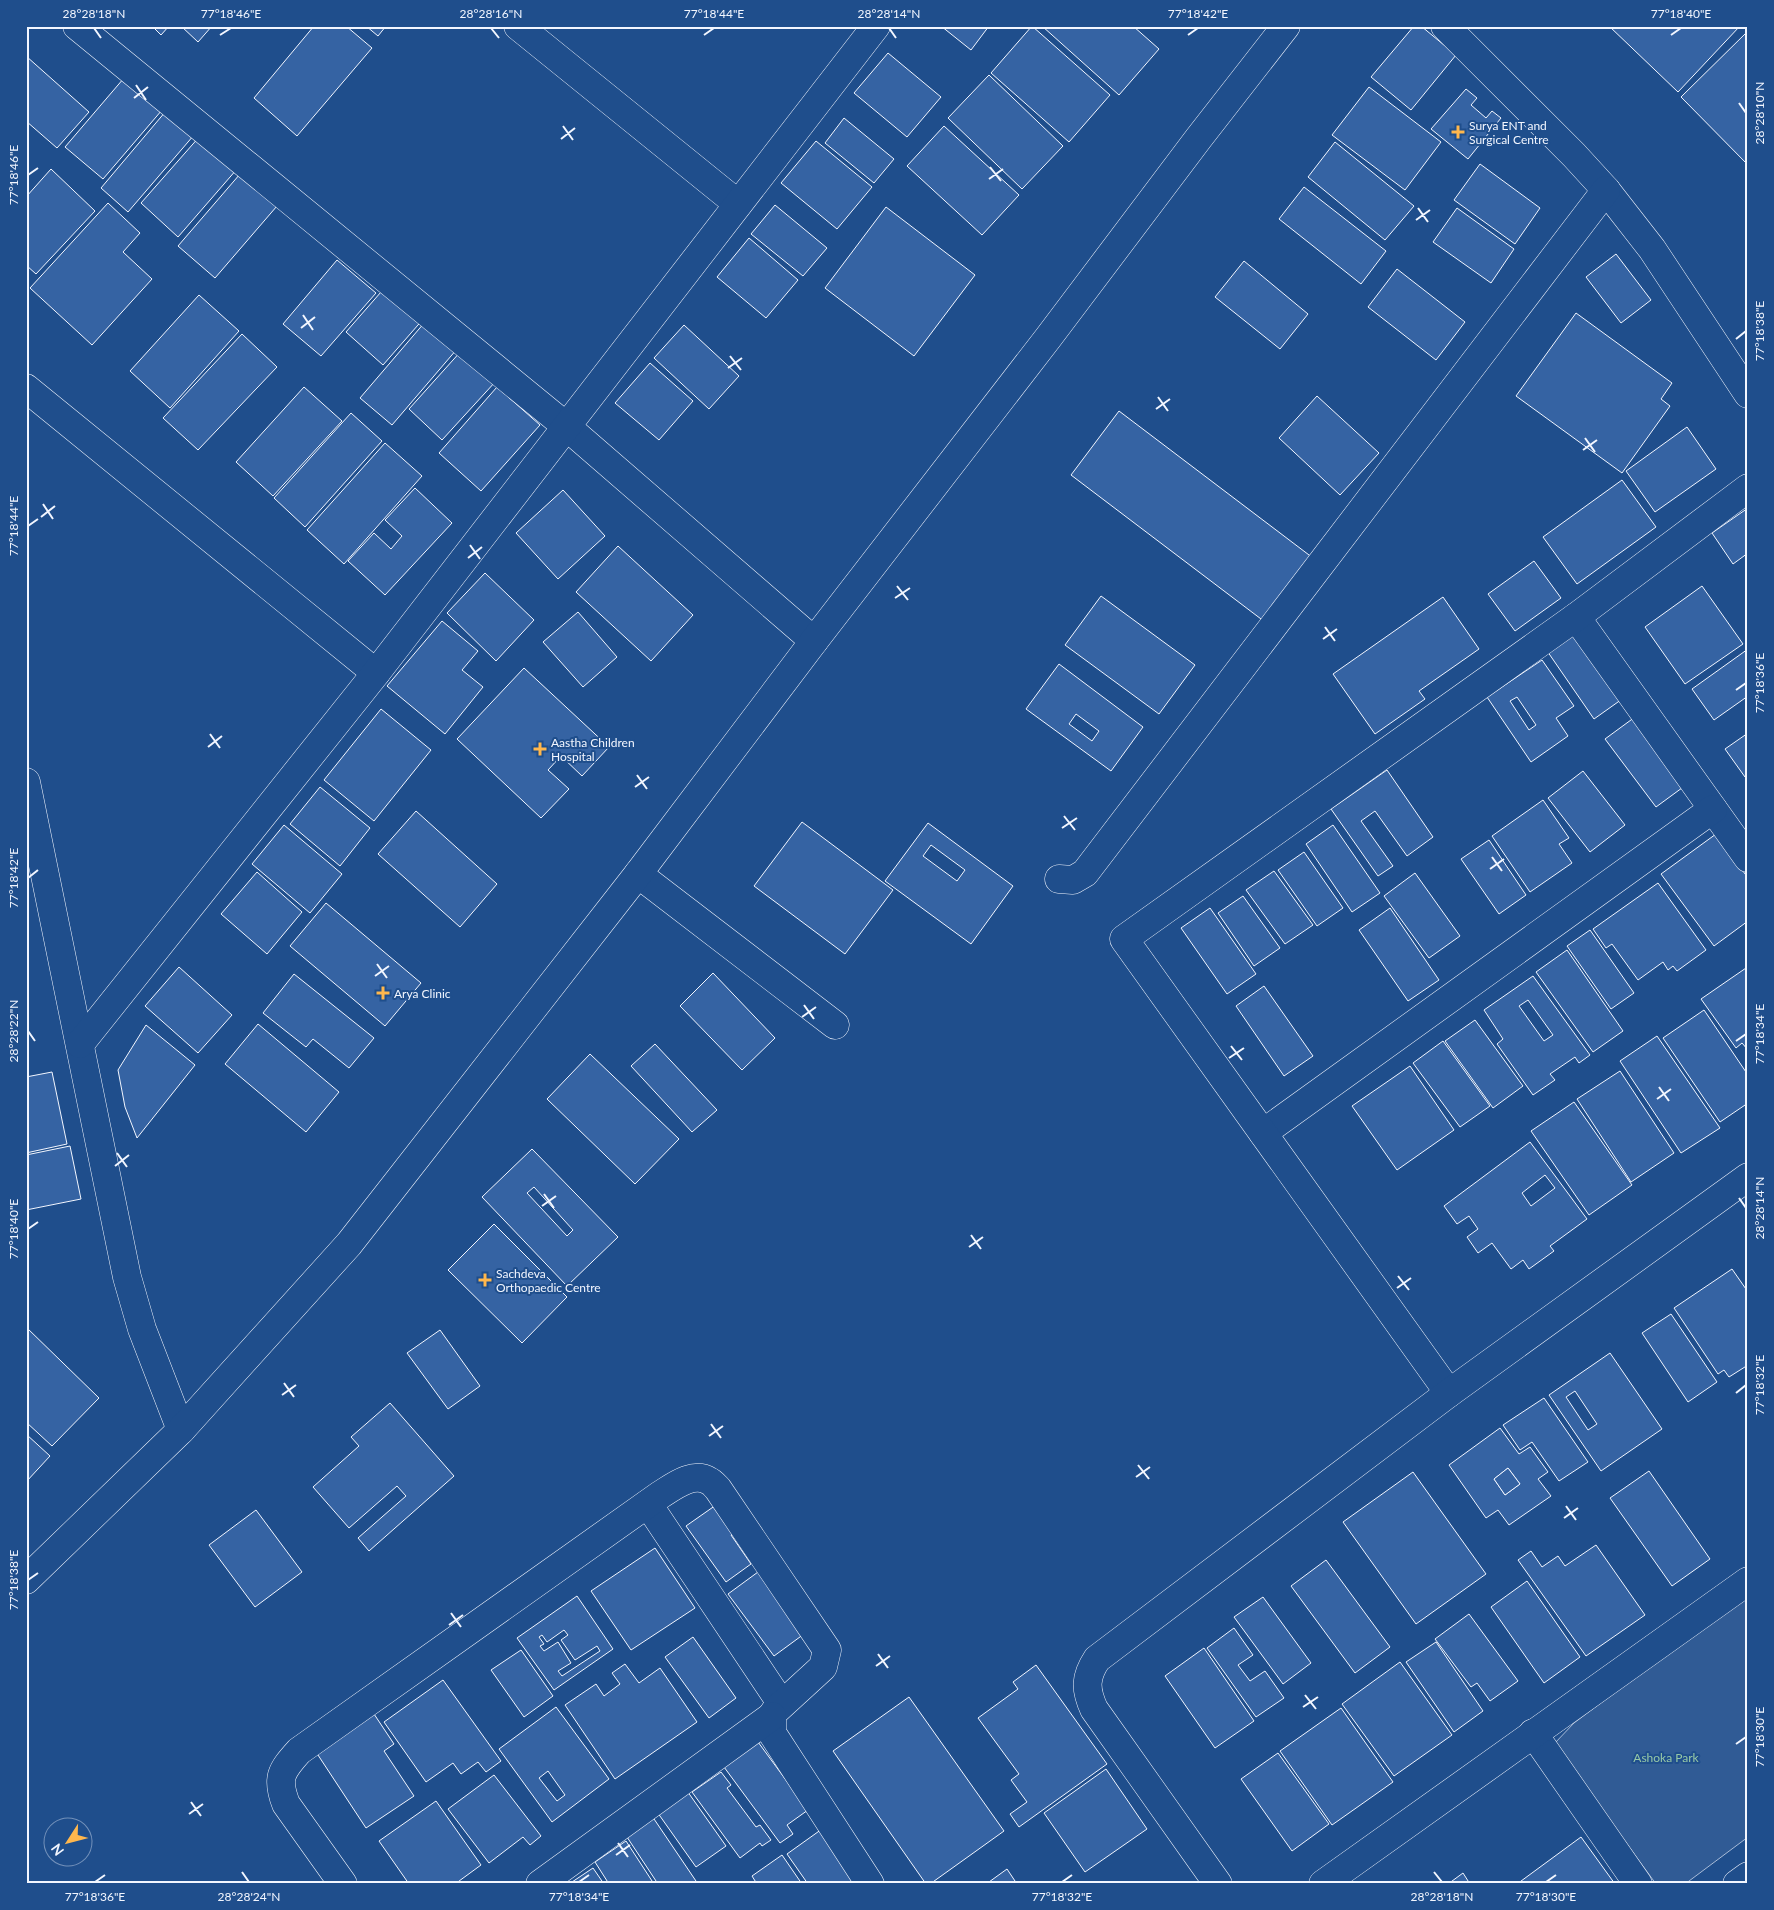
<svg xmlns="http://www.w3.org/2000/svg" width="1774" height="1910" font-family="Lato,sans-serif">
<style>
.green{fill:#305b95;stroke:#a8bbd7}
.building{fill:#3563a3;stroke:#f2f6ff;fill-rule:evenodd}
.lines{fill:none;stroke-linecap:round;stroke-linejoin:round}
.minor-casing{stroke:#f2f6ff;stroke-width:29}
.minor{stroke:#1f4e8c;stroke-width:28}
.ticks{fill:none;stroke:#f2f6ff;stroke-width:2}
.poi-dot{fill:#ffb74d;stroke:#1f4e8c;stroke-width:2}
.labels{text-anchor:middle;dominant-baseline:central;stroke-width:4;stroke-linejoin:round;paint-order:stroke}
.poi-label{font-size:12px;fill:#f2f6ff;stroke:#1f4e8c;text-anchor:start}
.park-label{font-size:12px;fill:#97c8a6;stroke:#1f4e8c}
.neatline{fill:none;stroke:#f2f6ff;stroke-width:2}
.ticks-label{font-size:12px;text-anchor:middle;fill:#f2f6ff}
</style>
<rect width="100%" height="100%" fill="#1f4e8c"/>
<!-- green -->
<path class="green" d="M1748,1592v245l-63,47h-29l-102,-140 20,-21z"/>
<!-- building -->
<g class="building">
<path d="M152,26h17l-8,9z"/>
<path d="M181,26h31l-14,16z"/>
<path d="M314,26h32l26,22 -75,88 -43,-38z"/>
<path d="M366,26h20l-8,10z"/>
<path d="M941,26h48l-18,24z"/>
<path d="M1032,26l78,69 -41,47 -78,-69z"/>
<path d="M1042,26h91l26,23 -40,46z"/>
<path d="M1414,26h7l35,29 -45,55 -40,-33z"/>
<path d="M1609,26h131l-62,66z"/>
<path d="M1748,31v134l-67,-68z"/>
<path d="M888,53l53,44 -34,40 -53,-44z"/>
<path d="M26,56l63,56 -32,36 -31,-27z"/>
<path d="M130,71l38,32 -65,76 -38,-32z"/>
<path d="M989,75l74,71 -41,43 -74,-71z"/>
<path d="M1369,87l72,55 -36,48 -73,-55z"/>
<path d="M1466,89l11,9 -6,7 15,13 6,-7 9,7 -33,41 -37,-30z"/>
<path d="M166,111l28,24 -66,77 -27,-24z"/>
<path d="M844,118l50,41 -20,24 -49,-40z"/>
<path d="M944,126l75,69 -37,40 -75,-69z"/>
<path d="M200,136l37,33 -59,68 -37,-34z"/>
<path d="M816,141l56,46 -35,42 -56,-46z"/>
<path d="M1335,142l79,64 -29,34 -77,-63z"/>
<path d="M1480,164l60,44 -25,36 -61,-44z"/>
<path d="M51,169l44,42 -59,63 -10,-9v-68z"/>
<path d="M240,174l37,32 -62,72 -37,-32z"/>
<path d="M1304,187l82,64 -25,33 -82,-65z"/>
<path d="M108,203l32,30 -17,19 29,27 -60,66 -62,-57z"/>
<path d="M775,205l52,43 -24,28 -52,-42z"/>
<path d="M886,207l89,68 -61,81 -89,-68z"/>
<path d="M1457,208l57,41 -23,34 -58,-41z"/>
<path d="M749,238l49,42 -32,38 -49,-41z"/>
<path d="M1616,254l35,46 -30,23 -35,-46z"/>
<path d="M337,260l39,33 -55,63 -38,-32z"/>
<path d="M1244,261l64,53 -28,35 -65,-52z"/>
<path d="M1397,269l68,53 -29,38 -68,-53z"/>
<path d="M388,284l37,33 -42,48 -37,-33z"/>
<path d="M199,295l40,36 -69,77 -40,-37z"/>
<path d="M1576,313l96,70 -11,16 9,7 -48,67 -106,-77z"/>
<path d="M425,322l32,27 -65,76 -32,-27z"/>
<path d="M684,325l55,51 -30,33 -55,-51z"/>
<path d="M242,334l35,33 -79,83 -35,-32z"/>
<path d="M462,350l34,31 -54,59 -33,-31z"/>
<path d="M650,363l43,38 -34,39 -44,-37z"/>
<path d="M304,387l38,34 -69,75 -37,-34z"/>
<path d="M497,387l43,38 -59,66 -42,-38z"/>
<path d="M1317,396l62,57 -39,42 -61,-57z"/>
<path d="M1119,411l194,147 -48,64 -194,-147z"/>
<path d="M351,413l31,28 -77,86 -31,-29z"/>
<path d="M1687,427l29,42 -61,43 -29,-41z"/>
<path d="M385,443l37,33 -78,88 -37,-34z"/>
<path d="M1622,480l34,47 -79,57 -34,-47z"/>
<path d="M415,488l37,35 -67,72 -37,-34 26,-28 17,16 11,-13 -17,-16z"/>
<path d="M563,490l42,46 -47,43 -42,-46z"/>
<path d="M1748,508v45l-15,11 -21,-31z"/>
<path d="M618,546l75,69 -42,46 -75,-69z"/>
<path d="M1534,561l27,37 -46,33 -27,-37z"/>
<path d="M485,573l49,47 -38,41 -49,-48z"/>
<path d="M1702,586l41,58 -58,40 -40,-57z"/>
<path d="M1101,596l94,69 -36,49 -94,-69z"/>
<path d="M1443,597l36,52 -60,42 6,8 -50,35 -42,-60z"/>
<path d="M578,612l39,45 -34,30 -40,-45z"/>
<path d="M442,621l36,30 -16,19 21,17 -38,47 -58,-48z"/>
<path d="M1574,624l51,73 -31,22 -51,-74z"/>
<path d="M1748,649v47l-34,24 -22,-31z"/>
<path d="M1542,660l32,46 -18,12 12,18 -37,26 -44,-65zM1517,697l19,28 -7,5 -19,-29z"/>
<path d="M1059,664l84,63 -32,44 -85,-62zM1076,714l23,17 -7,10 -23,-17z"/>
<path d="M524,668l85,79 -27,29 -21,-20 -13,14 21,19 -28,29 -84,-79z"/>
<path d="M381,709l50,41 -57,71 -50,-41z"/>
<path d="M1635,717l51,68 -30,22 -51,-68z"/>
<path d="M1748,733v42l-3,2 -20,-28z"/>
<path d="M1387,770l46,67 -26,19 -32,-45 -14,10 32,45 -15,10 -47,-67z"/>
<path d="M1583,771l42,54 -35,27 -42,-54z"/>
<path d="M320,787l50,41 -30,38 -50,-42z"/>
<path d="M1543,800l26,38 -10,6 13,19 -42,29 -38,-56z"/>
<path d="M416,811l81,73 -37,43 -82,-73z"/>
<path d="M802,822l91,68 -48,64 -91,-68z"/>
<path d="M928,823l85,63 -42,58 -86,-63zM931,845l34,25 -8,11 -34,-25z"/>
<path d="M284,825l58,49 -32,39 -58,-49z"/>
<path d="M1333,825l47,68 -28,19 -46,-68z"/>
<path d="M1716,834l32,44v43l-34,25 -53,-72z"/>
<path d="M1489,840l37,55 -27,19 -38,-55z"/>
<path d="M1304,852l39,56 -26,18 -39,-56z"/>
<path d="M1274,871l39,54 -28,19 -39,-54z"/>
<path d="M257,872l45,40 -35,42 -46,-40z"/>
<path d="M1415,873l45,63 -31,22 -45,-62z"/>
<path d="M1658,883l48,67 -29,21 -4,-5 -5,4 -5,-8 -25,18 -26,-36 -6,4 -13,-19z"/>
<path d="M1243,896l37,52 -26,18 -36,-53z"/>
<path d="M326,903l95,80 -36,43 -95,-80z"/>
<path d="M1210,908l46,66 -29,20 -46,-66z"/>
<path d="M1390,908l49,72 -31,21 -49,-71z"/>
<path d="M1590,930l44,63 -23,16 -44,-63z"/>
<path d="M1567,950l56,81 -30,21 -57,-80z"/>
<path d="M179,967l53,48 -34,38 -53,-47z"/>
<path d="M1746,968l2,3v79l-6,-7 -6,5 -35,-49z"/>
<path d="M713,973l62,65 -33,32 -62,-64z"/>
<path d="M294,974l80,64 -25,30 -36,-29 -7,8 -43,-34z"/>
<path d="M1533,976l57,79 -11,8 -4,-6 -25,17 5,6 -22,15 -36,-51 6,-5 -19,-29zM1528,1000l25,35 -9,6 -25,-35z"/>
<path d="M1264,986l49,70 -29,20 -48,-70z"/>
<path d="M1704,1010l44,65v28l-28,19 -57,-84z"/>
<path d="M1475,1020l48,66 -30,22 -48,-67z"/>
<path d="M258,1024l81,68 -33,40 -81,-68z"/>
<path d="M146,1025l49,40 -58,73 -12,-31 -7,-37z"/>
<path d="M1657,1036l63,92 -39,25 -61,-92z"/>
<path d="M1443,1041l47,65 -30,21 -47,-64z"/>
<path d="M655,1044l62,66 -25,22 -61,-66z"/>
<path d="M590,1054l89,85 -44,45 -88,-85z"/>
<path d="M1410,1066l44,64 -57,40 -45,-64z"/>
<path d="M1620,1071l54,82 -43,29 -54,-83z"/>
<path d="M52,1072l15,72 -41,9v-76z"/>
<path d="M1574,1102l58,83 -43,30 -58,-84z"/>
<path d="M1530,1142l57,77 -37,27 4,5 -25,18 -6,-9 -12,9 -19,-26 -14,10 -11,-16 11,-8 -9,-13 -12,8 -13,-18zM1545,1175l10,13 -24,18 -9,-13z"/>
<path d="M70,1146l11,53 -55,11v-55z"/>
<path d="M532,1149l86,88 -51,49 -85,-89zM534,1187l39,43 -6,6 -40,-43z"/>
<path d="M494,1224l73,73 -45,46 -74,-73z"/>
<path d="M1732,1269l16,23v73l-19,12 -5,-7 -6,4 -44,-66z"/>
<path d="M1671,1314l46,68 -29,20 -46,-69z"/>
<path d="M26,1327l73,71 -47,48 -26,-24z"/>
<path d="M440,1330l40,56 -32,23 -41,-56z"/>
<path d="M1610,1353l52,76 -61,42 -52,-76zM1575,1391l22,33 -9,6 -22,-33z"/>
<path d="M1544,1398l44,64 -29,19 -27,-39 -12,8 -17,-25z"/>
<path d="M390,1403l64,73 -85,75 -11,-13 48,-42 -9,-10 -48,42 -36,-41 46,-41 -8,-9z"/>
<path d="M1500,1428l19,26 11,-7 18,25 -10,7 13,17 -42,29 -11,-15 -12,8 -37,-53zM1508,1468l12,16 -15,11 -11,-16z"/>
<path d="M26,1434l24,22 -24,26z"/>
<path d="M1508,1468l12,16 -15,11 -11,-16z"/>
<path d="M1649,1471l61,88 -38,27 -62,-88z"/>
<path d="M1413,1472l73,102 -70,50 -73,-102z"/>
<path d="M716,1505l19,27 -4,3 20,29 -25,18 -40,-56z"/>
<path d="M256,1510l46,62 -47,35 -46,-62z"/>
<path d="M1596,1545l49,70 -59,41 -68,-96 13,-9 11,16 16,-11 7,10z"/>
<path d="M655,1548l40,60 -64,42 -40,-59z"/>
<path d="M1326,1560l64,87 -35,26 -64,-87z"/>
<path d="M758,1572l46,62 -30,22 -46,-62z"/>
<path d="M1527,1581l53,76 -36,26 -53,-76z"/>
<path d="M577,1596l36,53 -59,41 -37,-52zM564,1630l4,5 -7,5 14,20 22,-14 3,5 -38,25 -4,-5 13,-8 -13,-21 -14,9 -4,-5 4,-2 -5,-7 3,-2 5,7z"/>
<path d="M1263,1597l48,66 -28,21 -49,-67z"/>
<path d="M1469,1614l49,67 -28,20 -13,-18 -6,4 -36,-48z"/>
<path d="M1234,1628l19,27 -15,10 12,16 15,-10 19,27 -28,19 -49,-69z"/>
<path d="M693,1637l43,61 -27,20 -44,-61z"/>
<path d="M1436,1642l47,69 -29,21 -48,-70z"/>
<path d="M1204,1648l50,73 -39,27 -50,-72z"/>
<path d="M521,1650l32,46 -29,21 -33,-47z"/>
<path d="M1400,1662l52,73 -58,41 -52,-72z"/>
<path d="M625,1664l14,19 21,-15 37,54 -82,57 -50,-74 31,-21 8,12 16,-12 -8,-11z"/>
<path d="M1036,1665l71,99 -88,63 -9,-13 17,-12 -16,-22 8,-6 -41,-56 40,-29 -5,-7z"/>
<path d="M443,1680l58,81 -15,11 -8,-10 -17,12 -8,-11 -27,19 -42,-60z"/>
<path d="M909,1697l95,134 -74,53h-4l-93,-133z"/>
<path d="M556,1707l53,72 -57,43 -53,-73zM548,1771l17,24 -8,6 -18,-23z"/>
<path d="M1341,1708l52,74 -61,43 -52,-74z"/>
<path d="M374,1714l20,30 -10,7 30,45 -48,32 -50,-76z"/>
<path d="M758,1742l50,68 -21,15 6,9 -13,9 -56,-76z"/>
<path d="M1278,1753l51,71 -37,27 -51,-72z"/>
<path d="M1106,1769l41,60 -62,43 -41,-59z"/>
<path d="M721,1772l10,13 -4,3 29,39 4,-2 11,15 -9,6 -2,-3 -20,15 -48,-66z"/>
<path d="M494,1775l47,61 -11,9 -7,-8 -34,26 -41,-54z"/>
<path d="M685,1788l41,58 -30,21 -41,-58z"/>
<path d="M436,1801l45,64 -26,19h-46l-30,-43z"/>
<path d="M652,1816l46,68h-40l-33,-50z"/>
<path d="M822,1829l39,55h-53l-21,-30z"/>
<path d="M1581,1837l34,47h-98z"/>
<path d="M626,1841l28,43h-45l-14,-22z"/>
<path d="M782,1855l20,29h-45l-5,-8z"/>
<path d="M593,1868l11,16h-35z"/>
<path d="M1007,1869l10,15h-27l-1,-2z"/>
<path d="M1463,1873l7,11h-22z"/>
</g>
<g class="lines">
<defs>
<g id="minor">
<path d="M77,26l490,401 247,214"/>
<path d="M518,26l220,178"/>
<path d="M1445,26l129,129 32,35 46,59 96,145"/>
<path d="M26,388l350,285"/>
<path d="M1576,617l172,241"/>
<path d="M26,782l101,495 15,52 39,101"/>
<path d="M638,874l197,151"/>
<path d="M1059,879l14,1 12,-7 521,-683"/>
<path d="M80,1044l296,-371 500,-647"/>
<path d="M1263,1133l450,-324"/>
<path d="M1449,1393l-325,-454 452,-322 172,-129"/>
<path d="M648,1504l133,199"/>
<path d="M26,1580l155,-150 168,-186 289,-370 176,-233 234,-303 150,-199 88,-113"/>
<path d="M1533,1733l105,151"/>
<path d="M343,1884l-57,-80c-10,-26 -5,-33 13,-53l361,-256c13,-8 33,-24 49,-14 3,1 7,6 9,8l109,161 -4,17 -48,44 -3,5v17l98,151"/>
<path d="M540,1884l232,-168"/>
<path d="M1218,1884l-124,-175c-9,-20 -9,-32 3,-50l352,-266 299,-216"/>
<path d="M1323,1884l425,-303"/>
<path d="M1737,1884l11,-8"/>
</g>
</defs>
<!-- minor casing -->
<use href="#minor" class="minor-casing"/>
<!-- minor -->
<use href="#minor" class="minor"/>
</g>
<!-- ticks -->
<path class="ticks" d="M94,28l7,10M491,28l8,10M889,28l7,10M220,35l11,-7M704,35l10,-7M1188,35l10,-7M1671,35l10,-7M136,85l10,15M134,98l14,-11M1739,103l7,10M563,126l10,14M561,139l14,-11M990,167l11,14M28,175l10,-7M989,179l14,-10M1418,208l10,14M1416,220l14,-10M303,315l10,15M301,328l14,-11M1736,339l10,-8M730,356l11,14M728,368l14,-10M1158,397l10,14M1156,409l14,-10M1585,438l10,14M1583,450l14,-10M43,504l10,15M41,517l14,-11M28,526l10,-7M470,545l10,14M468,558l14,-11M897,586l11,14M895,598l15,-10M1325,627l10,14M1323,639l14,-10M1736,690l10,-7M210,734l10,14M208,747l14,-11M637,775l10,14M635,787l14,-10M1064,816l11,14M1062,828l15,-10M1492,857l10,14M1490,869l14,-10M28,878l10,-8M377,964l10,14M375,976l14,-10M804,1005l10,14M802,1017l14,-10M28,1031l7,10M1736,1041l10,-7M1231,1046l11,14M1229,1058l15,-10M1659,1087l10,14M1657,1099l14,-10M117,1153l10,14M115,1166l14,-11M544,1194l10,14M1739,1198l7,10M542,1206l14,-10M28,1229l10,-7M971,1235l10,14M969,1247l14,-10M1398,1276l11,14M1397,1288l14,-10M284,1383l10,14M1736,1393l10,-8M282,1395l14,-10M711,1424l10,14M709,1436l14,-10M1138,1465l11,14M1136,1477l14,-10M1566,1506l10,14M1564,1518l14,-10M28,1580l10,-7M451,1613l10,14M449,1625l14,-10M878,1654l10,14M876,1666l14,-10M1305,1695l11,14M1303,1707l15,-10M1736,1744l10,-7M191,1802l10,14M189,1814l14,-10M618,1843l10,14M616,1855l14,-10M242,1872l7,10M1434,1872l8,10M95,1882l10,-7M579,1882l10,-7M1062,1882l10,-7M1546,1882l10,-7"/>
<!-- markers -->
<g class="poi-dot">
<path d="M1455.5 124.5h5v5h5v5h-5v5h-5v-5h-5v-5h5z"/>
<path d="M537.5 741.5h5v5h5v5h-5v5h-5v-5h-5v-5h5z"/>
<path d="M380.5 985.5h5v5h5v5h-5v5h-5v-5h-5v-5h5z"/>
<path d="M482.5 1272.5h5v5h5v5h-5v5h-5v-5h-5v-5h5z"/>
</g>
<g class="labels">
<!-- poi labels -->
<g class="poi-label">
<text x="1469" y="125">Surya ENT and<tspan x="1469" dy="14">Surgical Centre</tspan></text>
<text x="551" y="742">Aastha Children<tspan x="551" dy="14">Hospital</tspan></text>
<text x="394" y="993">Arya Clinic</text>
<text x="496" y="1273">Sachdeva<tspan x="496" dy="14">Orthopaedic Centre</tspan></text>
</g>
<!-- park labels -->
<g class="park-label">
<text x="1666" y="1757">Ashoka Park</text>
</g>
</g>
<!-- border -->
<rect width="1774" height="1910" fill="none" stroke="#1f4e8c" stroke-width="55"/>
<!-- north arrow -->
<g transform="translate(68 1842) rotate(234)"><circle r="24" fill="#1f4e8c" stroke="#7391ba"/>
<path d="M0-4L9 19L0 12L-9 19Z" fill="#ffb74d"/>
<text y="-8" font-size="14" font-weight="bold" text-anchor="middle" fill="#f2f6ff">N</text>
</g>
<rect x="28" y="28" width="1718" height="1854" class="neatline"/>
<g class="ticks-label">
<text x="94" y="18">28°28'18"N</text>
<text x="231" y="18">77°18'46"E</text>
<text x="491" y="18">28°28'16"N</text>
<text x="714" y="18">77°18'44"E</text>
<text x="889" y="18">28°28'14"N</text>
<text x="1198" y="18">77°18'42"E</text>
<text x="1681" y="18">77°18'40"E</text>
<text transform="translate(1760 113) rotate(-90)" y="4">28°28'10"N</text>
<text transform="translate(14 175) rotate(-90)" y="4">77°18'46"E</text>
<text transform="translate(1760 331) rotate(-90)" y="4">77°18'38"E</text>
<text transform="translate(14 526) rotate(-90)" y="4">77°18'44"E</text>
<text transform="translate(1760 683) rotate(-90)" y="4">77°18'36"E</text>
<text transform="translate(14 878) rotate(-90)" y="4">77°18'42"E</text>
<text transform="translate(14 1031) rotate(-90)" y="4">28°28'22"N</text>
<text transform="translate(1760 1034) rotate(-90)" y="4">77°18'34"E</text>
<text transform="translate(1760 1208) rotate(-90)" y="4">28°28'14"N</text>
<text transform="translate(14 1229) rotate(-90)" y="4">77°18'40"E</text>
<text transform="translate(1760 1385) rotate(-90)" y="4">77°18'32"E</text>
<text transform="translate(14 1580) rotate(-90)" y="4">77°18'38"E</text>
<text transform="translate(1760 1737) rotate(-90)" y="4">77°18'30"E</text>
<text x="95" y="1901">77°18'36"E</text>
<text x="249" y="1901">28°28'24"N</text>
<text x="579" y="1901">77°18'34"E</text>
<text x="1062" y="1901">77°18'32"E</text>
<text x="1442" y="1901">28°28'18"N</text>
<text x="1546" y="1901">77°18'30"E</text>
</g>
</svg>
